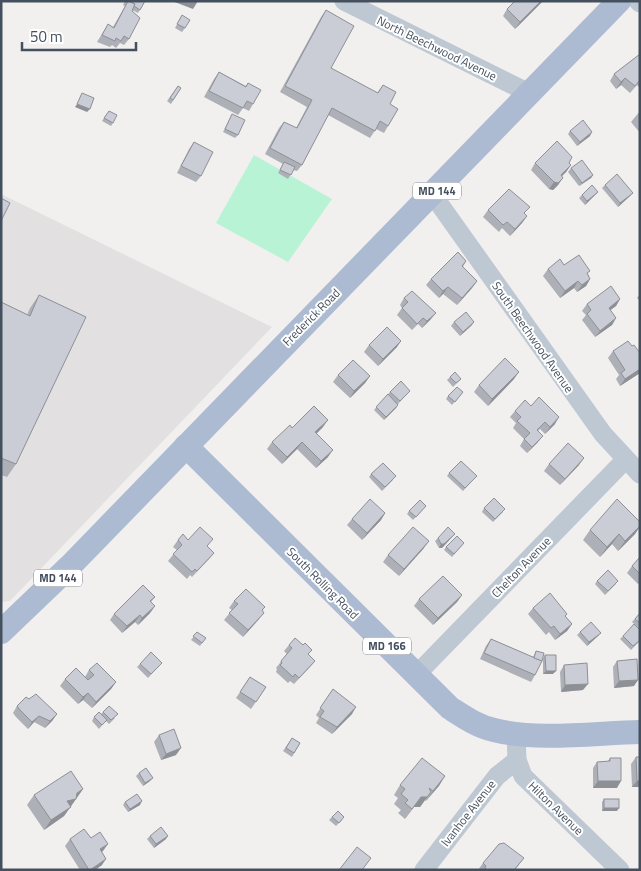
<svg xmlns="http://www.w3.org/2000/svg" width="641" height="871" font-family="'Titillium Web',sans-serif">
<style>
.education{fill:#e3e0e1}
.green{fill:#b9f3d5}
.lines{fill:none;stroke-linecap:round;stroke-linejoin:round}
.minor{stroke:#bec8d2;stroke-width:19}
.major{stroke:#acbbd1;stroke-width:24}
.wall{fill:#aeb0b7}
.shaded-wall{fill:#8d9095}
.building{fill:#cacdd5;stroke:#8d9095}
.labels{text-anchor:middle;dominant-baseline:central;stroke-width:4;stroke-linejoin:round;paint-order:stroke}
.shield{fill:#fff;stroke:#7d848e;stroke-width:1}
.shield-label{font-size:11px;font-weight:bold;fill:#45505e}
.street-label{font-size:12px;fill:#45505e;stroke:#fff}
</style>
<rect width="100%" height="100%" fill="#f2efef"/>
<!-- education -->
<path class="education" d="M1,194l271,133 -262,274 -9,1z"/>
<!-- green -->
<path class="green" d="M254,155l78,44 -44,63 -72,-39z"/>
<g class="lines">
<!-- minor -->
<g class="minor">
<path d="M344,1l187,93"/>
<path d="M638,1l2,2"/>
<path d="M433,195l170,239 37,40"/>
<path d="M416,675l209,-215"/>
<path d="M516,734l1,26 6,16 97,94"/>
<path d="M424,870l73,-94 20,-16"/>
</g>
<!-- major -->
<g class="major">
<path d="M186,446l264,262c14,9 27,18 44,22 43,11 101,3 146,2"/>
<path d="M1,632l69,-66 549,-565"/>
</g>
</g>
<!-- wall -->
<g class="wall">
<path d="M125,1h20l-7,12 -6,-3 -3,29 -5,6 -4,-2 -4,5 -4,-3 -2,2 -13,-5 11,-18 5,3 12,-21 -2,-1z"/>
<path d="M515,1h28l-28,28 -12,-13 4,-7z"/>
<path d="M326,10l5,58 46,25 6,-8 7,19 -2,22 -4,7 -8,-4 -6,9 -42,-23 -26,50 -5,6 -4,-1 -5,9 -10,-6 5,-9 -18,-10 14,-26 5,-6 12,6 11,-21 -27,-15 41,-75z"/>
<path d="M182,15l3,13 -3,4 -7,-4z"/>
<path d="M640,54v34l-3,-3 -7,8 -9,-8 -5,4 -6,-8 4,-7z"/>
<path d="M219,72l27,14 2,-3 5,21 -4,7 -6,-3 -5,7 -34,-18 10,-18z"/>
<path d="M178,86l3,2 -10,16 -4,-3z"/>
<path d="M109,111l4,12 -2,3 -9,-5z"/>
<path d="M640,111v22l-9,-11z"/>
<path d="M232,114l6,21 -3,3 -12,-6z"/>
<path d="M570,131l20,5 -13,10 -9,-12z"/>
<path d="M194,142l7,34 -5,6 -19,-9 12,-24z"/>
<path d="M535,163h34l2,2 -5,7 -4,4 -4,9 -5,5 -4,-1 -18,-19z"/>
<path d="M571,168l22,7 -2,3 -12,8 -11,-14z"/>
<path d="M605,185l25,11 -12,11 -16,-19z"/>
<path d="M598,192l-13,13 -6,-7 3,-3z"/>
<path d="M488,210l37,4 2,2 -5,7 -12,13 -8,-8 -3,4 -16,-15z"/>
<path d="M466,261l-3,6 14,14 -5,7 -15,17 -14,-11 -4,4 -13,-13 5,-6z"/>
<path d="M564,265l24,9 2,5 -4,7 -9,6 -3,-4 -14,10 -17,-22 5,-7z"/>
<path d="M640,294v7l-3,-3z"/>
<path d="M39,295l-23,169 -9,13 -6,-2v-173l26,13 3,-7z"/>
<path d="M404,298l27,21 -9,9 -4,-4 -6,6 -15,-15 5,-7 -2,-3z"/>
<path d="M620,299l-4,7 -6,4 6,8 -4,7 -17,12 -13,-17 4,-5 -4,-4 5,-7z"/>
<path d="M454,322l18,3 -12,11 -9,-10z"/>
<path d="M369,345l28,2 -19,19 -14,-14z"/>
<path d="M632,346l8,27 -20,13 -4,-7 3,-4 -11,-17 5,-7z"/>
<path d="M338,375l32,1 -5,7 -15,15 -17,-16z"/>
<path d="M450,377l11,2 -8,8 -6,-7z"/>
<path d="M514,379l-26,27 -14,-14 5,-7z"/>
<path d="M410,391l-12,13v1l-2,3 -12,12 -10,-10 16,-18z"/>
<path d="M463,392l-11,13 -6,-6 2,-3z"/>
<path d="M531,406l24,18 -10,10 -5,-5 -2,2v11l-11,11 -7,-7 4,-7 -11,-11 3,-5 -6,-6 5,-6z"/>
<path d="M323,427l-7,7 12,23 -12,11 -19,-19 -15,15 -15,-15 5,-7 20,-14z"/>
<path d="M549,464l30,1 -19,20 -16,-14z"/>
<path d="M449,473l25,6 -11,12 -16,-15z"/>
<path d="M371,474l22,6 -11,11 -13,-14z"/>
<path d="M426,506l-13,14 -6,-6 2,-3z"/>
<path d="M484,508l19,4 -10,10 -11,-10z"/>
<path d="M385,513l-4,7 -19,20 -15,-15 5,-6z"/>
<path d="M640,522v5l-5,7 -17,17 -6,-7 -12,13 -17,-17 7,-10z"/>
<path d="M452,537l-10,11h-3l-4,-7 3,-3z"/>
<path d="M178,540h10l20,7 6,6 -5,6 -17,18 -2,-2 -3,4 -19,-18 9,-11 -4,-3z"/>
<path d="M464,543l-12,14 -8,-7 2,-3z"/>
<path d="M424,548l-25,28 -16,-14 5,-7z"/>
<path d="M640,557v26l-2,1 -11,-11 5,-7z"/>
<path d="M597,581l19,3 -11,11 -10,-11z"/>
<path d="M462,595l-5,7 -24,23 -19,-19 5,-7z"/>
<path d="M155,597l-4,5 4,4 -5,7 -12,12 -3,-3 -13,11 -12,-13 4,-6z"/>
<path d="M234,601l31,6 -3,4 -3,8 -16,18 -19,-17 8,-10 -3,-2z"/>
<path d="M533,608l34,6 -2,2 7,8 -5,7 -12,9 -6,-8 -3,3 -18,-21z"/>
<path d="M640,613v16l-8,-7z"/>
<path d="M640,630v11l-9,9 -11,-11 3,-3z"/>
<path d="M197,632l9,6 -6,8 -9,-6z"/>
<path d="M580,632l18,4 -11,10 -10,-11z"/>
<path d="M491,639l42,18 3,-6 -1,24 -4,7 -51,-23 6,-13z"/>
<path d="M289,645l19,9 7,7 -5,6 -16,17 -4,-3 -2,2 -12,-11 1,-3 -1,-1 11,-14 -3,-3z"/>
<path d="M545,655l8,19h-10v-16z"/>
<path d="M617,661l17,25 -20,2 -1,-21z"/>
<path d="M162,663l-14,15 -11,-11 3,-3z"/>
<path d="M564,665l19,25 -22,2 -1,-20z"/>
<path d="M89,670l27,12 -5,7 -19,19 -9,-8 -5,4 -18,-18 5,-7 20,-2z"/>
<path d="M250,677l16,10 -15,22 -15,-11z"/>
<path d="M333,689l19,25 -20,20 -16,-11 3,-5 -3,-3z"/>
<path d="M29,699l28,15 -5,7 -7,7 -11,-6 -6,7 -12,-12 -3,-4 4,-7z"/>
<path d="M103,712l12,6 -6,6 -3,-3 -7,8 -7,-8 2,-4 7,-3z"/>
<path d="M159,735l17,20 -15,5 -7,-18z"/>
<path d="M292,738l8,5 -8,14 -9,-6z"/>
<path d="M636,757l4,30h-8l-1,-23z"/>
<path d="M610,758l7,30h-24v-20l4,-6 11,-1z"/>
<path d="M139,773l11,8 -7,5 -7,-10z"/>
<path d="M445,776l-19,25 -1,-1 -5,7h-6l-9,12 -7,-6 3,-3 -7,-6 4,-6 -4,-3 6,-10z"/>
<path d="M83,789l-19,27 -20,14 -17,-25 7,-10z"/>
<path d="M604,799l13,12h-15v-9z"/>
<path d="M125,802l15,3 -12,7 -5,-7z"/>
<path d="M332,817l10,3 -6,6 -7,-6z"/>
<path d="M150,836l16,3 -12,9 -7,-9z"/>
<path d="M91,838l12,13 -1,1v13l-7,5h-15l-15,-24 5,-7z"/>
<path d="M524,858l-9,12h-37l5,-7z"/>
</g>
<!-- shaded-wall -->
<g class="shaded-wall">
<path d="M172,1h26l-5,8z"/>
<path d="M541,1h2l-28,28 5,-7z"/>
<path d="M625,78l-4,7 -5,4 5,-7z"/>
<path d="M77,104l13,5 -3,3 -12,-5z"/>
<path d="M592,132l-2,4 -13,10 3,-4z"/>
<path d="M571,165l-5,7 -10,10 5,-7z"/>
<path d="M593,175l-2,3 -12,8 3,-3z"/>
<path d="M563,178l-5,7 -5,5 -4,-1 5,-7z"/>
<path d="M598,192l-13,13 2,-4z"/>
<path d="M633,193l-3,3 -12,11 2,-4z"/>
<path d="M527,216l-5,7 -12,13 5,-7z"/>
<path d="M590,279l-4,7 -9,6 5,-7z"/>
<path d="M477,281l-5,7 -15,17 5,-7z"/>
<path d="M578,281l-4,7 -14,10 5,-7z"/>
<path d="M448,287l-5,7 -4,4 4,-7z"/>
<path d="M620,299l-4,7 -12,9 5,-7z"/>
<path d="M436,313l-5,6 -9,9 5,-7z"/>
<path d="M616,318l-4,7 -17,12 5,-6z"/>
<path d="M474,322l-2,3 -12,11 3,-4z"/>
<path d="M401,341l-4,6 -19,19 5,-7z"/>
<path d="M640,369v4l-20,13 5,-7z"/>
<path d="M519,372l-5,7 -26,27 4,-7z"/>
<path d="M370,376l-5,7 -15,15 4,-7z"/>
<path d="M398,405l-2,3 -12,12 2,-3z"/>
<path d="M559,417l-4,7 -10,10 5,-7z"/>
<path d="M328,420l-5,7 -12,12 4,-7z"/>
<path d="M543,436l-5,6 -11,11 5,-6z"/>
<path d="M302,442l-5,7 -15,15 5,-7z"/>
<path d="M333,450l-5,7 -12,11 5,-7z"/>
<path d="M584,458l-5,7 -19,20 5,-6z"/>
<path d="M385,513l-4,7 -19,20 5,-7z"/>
<path d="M640,526l-5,8 -17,17 7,-10z"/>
<path d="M455,534l-13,14h-3l2,-4z"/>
<path d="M619,534l-7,10 -12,13 7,-10z"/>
<path d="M429,541l-5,7 -25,28 5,-7z"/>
<path d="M462,595l-5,7 -24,23 5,-7z"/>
<path d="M155,606l-5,7 -12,12 4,-7z"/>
<path d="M264,613l-5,6 -16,18 5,-7z"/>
<path d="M140,615l-5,7 -13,11 5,-7z"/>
<path d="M572,624l-5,7 -12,9 5,-6z"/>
<path d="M601,633l-3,3 -11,10 2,-4z"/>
<path d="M546,671h10l-3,3h-10z"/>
<path d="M638,680l-4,6 -20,2 5,-7z"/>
<path d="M116,682l-5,7 -19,19 4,-6z"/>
<path d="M588,684l-5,6 -22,2 4,-7z"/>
<path d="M88,693l-5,7 -5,4 5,-7z"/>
<path d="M356,707l-4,7 -20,20 5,-7z"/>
<path d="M57,714l-5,7 -7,7 5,-7z"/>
<path d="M39,716l-5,6 -6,7 4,-7z"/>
<path d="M181,748l-5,7 -15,5 5,-6z"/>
<path d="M445,776l-6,10 -13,15 7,-10z"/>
<path d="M153,778l-3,3 -7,5 2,-3z"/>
<path d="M598,781h23l-4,7h-24z"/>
<path d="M637,781h3v6h-8z"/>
<path d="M83,789l-19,27 -20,14 7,-10 16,-19z"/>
<path d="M431,792l-11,15h-6l-9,12 16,-22z"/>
<path d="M142,801l-2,4 -12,7 2,-3z"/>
<path d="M604,808h15l-2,3h-15z"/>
<path d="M168,836l-2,3 -12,9 2,-4z"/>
<path d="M108,844l-5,7 -8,5 5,-7z"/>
<path d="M106,859l-4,6 -7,5h-5z"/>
</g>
<!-- building -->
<g class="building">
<path d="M128,1l7,3 -3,7 8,7 -11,21 -5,-3 -3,5 -5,-3 -1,3 -13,-6 6,-11 6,4z"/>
<path d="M129,1h16l-5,9 -6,-4 1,-2z"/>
<path d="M515,1h26l-21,21 -13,-13z"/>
<path d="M326,10l28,16 -23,42 47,25 5,-8 13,7 -6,12 8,5 -10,17 -8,-5 -5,10 -43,-23 -30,57 -32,-17 14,-26 13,6 15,-28 -27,-14z"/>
<path d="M182,15l8,5 -5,8 -8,-4z"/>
<path d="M640,54v26l-5,6 -10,-8 -4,4 -7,-8z"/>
<path d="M219,72l27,15 2,-4 13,7 -8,14 -6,-3 -4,7 -34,-17z"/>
<path d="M178,86l3,2 -8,12 -3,-2z"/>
<path d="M82,93l12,5 -4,11 -13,-5z"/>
<path d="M109,111l8,4 -4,8 -9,-5z"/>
<path d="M232,114l13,6 -7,15 -13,-6z"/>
<path d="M583,120l9,12 -12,10 -10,-11z"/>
<path d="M557,141l15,16 -3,6 2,2 -10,10 2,3 -5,5 -4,-1 -19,-19z"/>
<path d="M194,142l19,10 -12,24 -20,-10z"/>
<path d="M582,160l11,15 -11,8 -11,-15z"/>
<path d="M284,162l11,5 -4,8 -11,-5z"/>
<path d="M617,174l16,19 -13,10 -15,-18z"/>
<path d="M592,185l6,7 -11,9 -5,-6z"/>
<path d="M509,189l21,18 -6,6 3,3 -12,13 -8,-7 -4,3 -15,-15z"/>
<path d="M1,198l9,5 -9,18z"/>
<path d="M458,252l8,9 -4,5 15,15 -15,17 -14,-11 -5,4 -12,-12z"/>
<path d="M579,255l11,16 -3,2 3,6 -8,6 -4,-4 -13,10 -17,-22 12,-10 4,6z"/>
<path d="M611,286l9,13 -11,9 7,10 -16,13 -13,-17 4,-4 -4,-6z"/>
<path d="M412,291l24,22 -9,8 -4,-3 -6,6 -15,-16 6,-6 -4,-4z"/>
<path d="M39,295l47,22 -70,147 -15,-6v-156l29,14z"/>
<path d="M466,312l8,10 -11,10 -9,-10z"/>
<path d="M387,327l14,14 -18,18 -14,-14z"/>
<path d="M628,341l4,5 2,-1 6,8v16l-15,10 -4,-6 4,-3 -12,-19z"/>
<path d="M505,358l14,14 -27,27 -13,-14z"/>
<path d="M353,360l17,16 -16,15 -16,-16z"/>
<path d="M455,372l6,7 -5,4 -6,-6z"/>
<path d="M401,381l9,10 -10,10 -10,-9z"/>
<path d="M457,387l6,5 -8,10 -7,-6z"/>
<path d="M388,394l10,11 -12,12 -10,-10z"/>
<path d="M539,397l20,20 -9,10 -5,-5 -8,8 6,6 -11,11 -8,-8 6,-6 -13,-12 4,-4 -6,-6 10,-11 6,6z"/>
<path d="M314,406l14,14 -13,12 18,18 -12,11 -19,-19 -15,15 -15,-15 18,-17 2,3z"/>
<path d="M568,443l16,15 -19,21 -16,-15z"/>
<path d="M461,461l16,15 -12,12 -16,-15z"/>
<path d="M383,463l13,13 -11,11 -14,-13z"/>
<path d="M494,498l11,11 -10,10 -11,-11z"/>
<path d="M370,499l15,14 -18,20 -15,-14z"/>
<path d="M617,499l23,23v4l-15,15 -6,-7 -12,13 -17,-17z"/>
<path d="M420,500l6,6 -10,11 -7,-6z"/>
<path d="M200,527l13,12 -6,7 7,7 -17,18 -2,-2 -3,3 -19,-18 9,-9 -4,-5 5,-6 5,6z"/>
<path d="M413,527l16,14 -25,28 -16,-14z"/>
<path d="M448,527l7,7 -11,10h-3l-3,-6z"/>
<path d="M457,536l7,7 -10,11 -8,-7z"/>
<path d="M640,557v17l-8,-8z"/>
<path d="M608,570l10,11 -10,10 -11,-10z"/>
<path d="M443,576l19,19 -24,23 -19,-19z"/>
<path d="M143,585l12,12 -5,4 5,5 -13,12 -2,-3 -13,11 -13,-12z"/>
<path d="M246,589l19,18 -3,3 2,3 -16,17 -19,-17 9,-9 -4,-3z"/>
<path d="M550,593l17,21 -2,2 7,8 -12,10 -6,-8 -3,2 -18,-20z"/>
<path d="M640,613v10l-5,-4z"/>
<path d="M591,622l10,11 -12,9 -9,-10z"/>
<path d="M634,624l6,6v10l-7,6 -10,-10z"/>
<path d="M197,632l9,6 -4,5 -9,-7z"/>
<path d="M295,638l8,7 2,-2 7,7 -4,4 7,7 -16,17 -4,-4 -2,3 -13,-12 2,-2 -1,-2 11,-13 -3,-3z"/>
<path d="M491,639l51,22 -7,14 -51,-22z"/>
<path d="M536,651l8,2 -2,8 -8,-3z"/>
<path d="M151,652l11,11 -11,11 -11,-10z"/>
<path d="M545,655h11v16h-10z"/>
<path d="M637,659l1,21 -19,1 -2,-20z"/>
<path d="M97,663l19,19 -20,20 -8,-9 -5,4 -18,-18 11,-11 12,12 6,-5 -5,-5z"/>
<path d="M587,663l1,21 -23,1 -1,-20z"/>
<path d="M250,677l16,10 -10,15 -16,-10z"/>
<path d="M333,689l23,18 -19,20 -17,-10 4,-6 -4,-3z"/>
<path d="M36,694l21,20 -7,7 -11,-5 -7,6 -12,-12 -3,-4 9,-9 3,2z"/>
<path d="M109,706l9,8 -7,6 -8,-8z"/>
<path d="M99,712l8,8 -5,5 -8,-8z"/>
<path d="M174,729l7,19 -15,6 -7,-19z"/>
<path d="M292,738l8,5 -6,10 -8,-5z"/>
<path d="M636,757h4v24h-3z"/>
<path d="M422,758l23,18 -12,15 -4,-3 2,4 -4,5h-6l-9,12 -7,-6 3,-3 -7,-6 4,-5 -5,-4z"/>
<path d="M610,758h11v23h-23l-1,-19 13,-1z"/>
<path d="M146,768l7,10 -8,5 -6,-10z"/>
<path d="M71,771l12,18 -6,4 -1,6 -9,2 4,6 -20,13 -17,-25z"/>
<path d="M137,794l5,7 -12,8 -5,-7z"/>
<rect x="604" y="799" width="15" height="9"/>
<path d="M338,811l6,6 -5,6 -7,-6z"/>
<path d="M161,827l7,9 -12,8 -6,-8z"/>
<path d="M84,829l7,9 9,-6 8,12 -8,5 6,10 -16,11h-1l-19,-31z"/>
<path d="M504,843l20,15 -10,12h-28l-1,-2 1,-2 -3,-3 16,-19z"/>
<path d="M357,847l14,11 -9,12h-23z"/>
</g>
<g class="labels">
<!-- shield labels -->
<g class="shield">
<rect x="413" y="182.5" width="48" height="17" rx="4"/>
<rect x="34" y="569.5" width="48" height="17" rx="4"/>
<rect x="363" y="637.5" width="48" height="17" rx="4"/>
</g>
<g class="shield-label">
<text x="437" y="191">MD 144</text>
<text x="58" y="578">MD 144</text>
<text x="387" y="646">MD 166</text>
</g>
<!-- street labels -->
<g class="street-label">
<text transform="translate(437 48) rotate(26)">North Beechwood Avenue</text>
<text transform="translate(311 317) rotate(-45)">Frederick Road</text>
<text transform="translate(533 337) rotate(55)">South Beechwood Avenue</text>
<text transform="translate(521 567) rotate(-46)">Chelton Avenue</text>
<text transform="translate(323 583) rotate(45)">South Rolling Road</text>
<text transform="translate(556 808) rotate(44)">Hilton Avenue</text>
<text transform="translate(468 813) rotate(-52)">Ivanhoe Avenue</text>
</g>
</g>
<!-- border -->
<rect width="641" height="871" fill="none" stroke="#45505e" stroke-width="5"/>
<!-- scale -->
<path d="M22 42v8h114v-8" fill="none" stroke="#45505e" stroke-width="2.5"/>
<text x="30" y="42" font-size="15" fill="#45505e" stroke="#ffffff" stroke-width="4" paint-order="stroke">50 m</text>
</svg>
